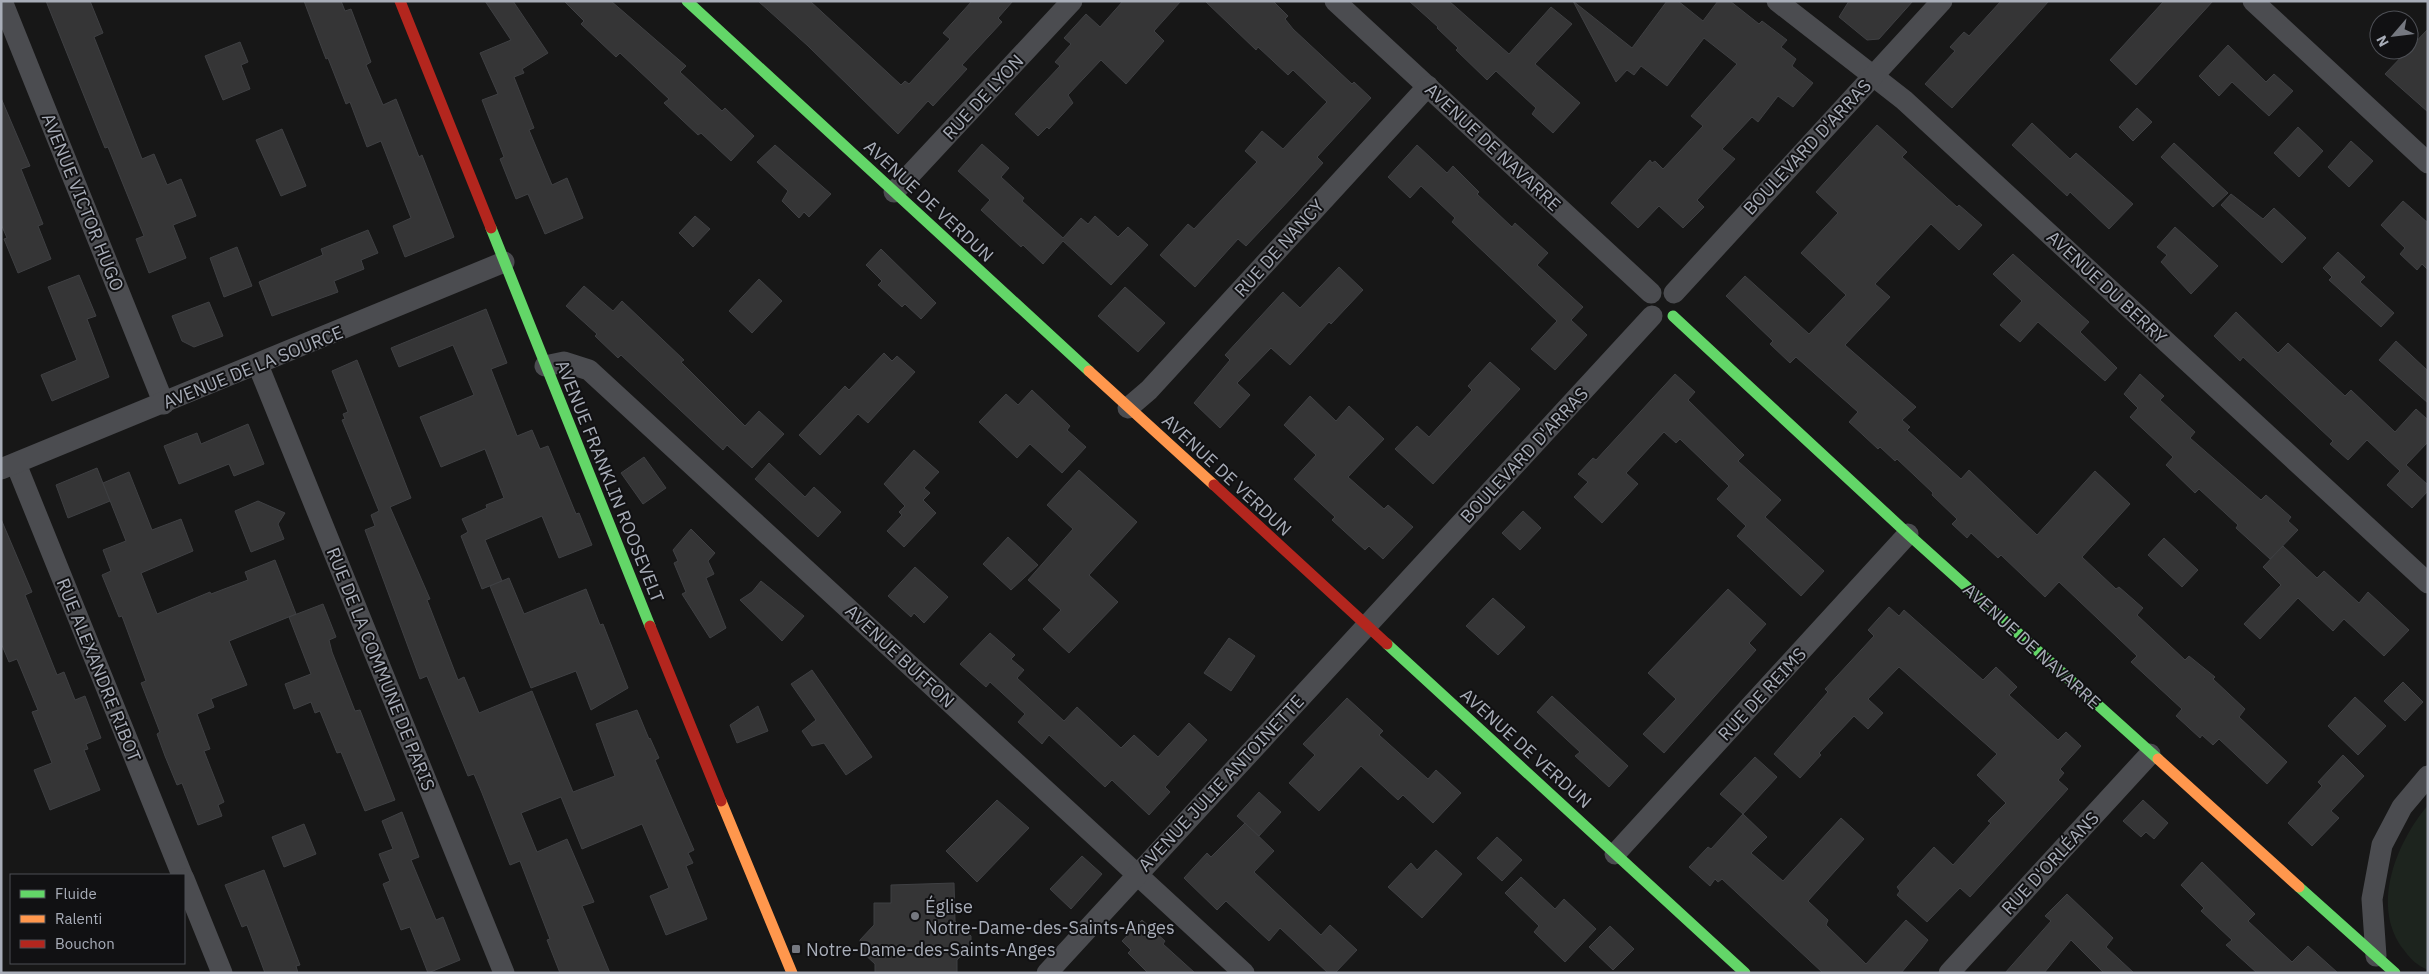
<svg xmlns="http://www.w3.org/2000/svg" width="2429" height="974" font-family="'IBM Plex Sans',sans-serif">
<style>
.green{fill:#1d241e}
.building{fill:#353536;stroke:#3f4043}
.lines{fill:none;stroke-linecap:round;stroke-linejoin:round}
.street{stroke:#4b4c50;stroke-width:21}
.fast{stroke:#63d668;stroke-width:11}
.slow{stroke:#ff974d;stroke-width:11}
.jam{stroke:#b3261e;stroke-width:11}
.poi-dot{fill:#757880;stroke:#111113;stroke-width:2}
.labels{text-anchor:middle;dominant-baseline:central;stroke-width:4;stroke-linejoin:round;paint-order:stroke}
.street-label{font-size:18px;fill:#a8adb8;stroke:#111113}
.poi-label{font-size:18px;fill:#a8adb8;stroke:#111113;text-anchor:start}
</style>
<rect width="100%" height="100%" fill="#171717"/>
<!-- green -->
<path class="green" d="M2428,805v165c-10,-4 -18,-11 -24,-20 -34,-43 -8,-107 24,-145z"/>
<!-- building -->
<g class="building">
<path d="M46,1h44l13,32 -9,4 48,122 12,-5 13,31 14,-6 15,37 -23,9 13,33 -37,15 -13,-34 8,-3 -36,-89 -3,1z"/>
<path d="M304,1h37l4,10 6,-2 20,53 -5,3 17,40 13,-6 23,58 3,-2 32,82 -49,20 -12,-31 18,-8 -30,-77 -14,6 -17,-45 -4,2 -18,-46 -2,1z"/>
<path d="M485,1h28l35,52 -26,16 2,4 -10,4 20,51 -5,2 23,55 15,-7 16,40 -38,16 -17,-40 -12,5 -16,-40 4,-2 -22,-57 16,-6 -18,-41 31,-13z"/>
<path d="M564,1h47l75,65 -6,6 42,39 3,-3 29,28 -23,25 -30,-28 -3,2 -34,-32 5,-4 -49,-46 -4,4 -35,-33 3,-3z"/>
<path d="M758,1h52l91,84 4,-4 4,3 41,-45 -7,-6 29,-32h41l-15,17 4,4 -40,43 5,4 -34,37 -5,-5 -30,33 -90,-88z"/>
<path d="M1123,1h58l-27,30 10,10 -38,43 -25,-24 -33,35 5,8 -24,26 -2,-2 -9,9 -23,-22 45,-48 -5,-4 16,-18 -7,-6 22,-24 14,13z"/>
<path d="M1205,1h68l15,15 -3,3 8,10 59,55 2,-2 17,16 -54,59 6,6 -29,32 -48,51 -8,-7 -43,48 -35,-32 28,-31 6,5 63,-67 -12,-11 17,-20 21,18 44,-47 -34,-32 -5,5 -30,-28 -2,3z"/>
<path d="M1409,1h40l60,53 42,-47 21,17 -37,40 45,39 -27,30 -21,-19 4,-6 -40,-37 -9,9 -31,-30 2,-2 -21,-20 1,-1z"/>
<path d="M1573,1l59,47 35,-47h11l25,20 15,-20h12l29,23 3,-3 25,19 -6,7 15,12 -4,7 21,17 -20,24 -15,-11 -20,26 -6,-5 -30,32 13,10 -38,41 7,7 -21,21 -24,-22 -21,22 -27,-25 39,-43 2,3 3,-2 8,8 16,-17 24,-26 -12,-10 46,-52 -33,-26 -37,48 -26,-20 -7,9 -7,-5 -11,12z"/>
<path d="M1849,1h64l-34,38 -12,1 -28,-23z"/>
<path d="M2001,1h48l-97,107 -27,-24 30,-33 -5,-4 14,-15 5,4z"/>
<path d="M2164,1h49l-77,84 -26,-25z"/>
<path d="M2428,29v83l-43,-38z"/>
<path d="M240,42l8,20 -7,3 9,24 -27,11 -18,-44z"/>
<path d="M2228,45l38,37 8,-8 19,17 -24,25 -37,-34 -13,14 -20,-20z"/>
<path d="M1,98l29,68 -9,3 22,55 -5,2 13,33 -33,14 -14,-34 3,-1 -6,-14z"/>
<path d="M2137,108l15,14 -19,19 -14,-14z"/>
<path d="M2032,123l38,36 6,-6 57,51 -24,25 -39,-37 -3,4 -55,-51z"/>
<path d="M1877,125l30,27 -5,5 55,50 2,-2 23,20 -23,25 -28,-26 -56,60 15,13 -45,48 71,62 -14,13 8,7 -3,3 54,49 8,-9 68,65 58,-64 35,33 -48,53 34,32 3,-2 24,21 -6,7 48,45 4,-4 26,21 -2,2 32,30 -6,8 48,45 -20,22 -48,-45 -6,6 -11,-10 -2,3 -24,-22 6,-7 -51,-47 6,-6 -78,-74 -14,15 -44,-42 -3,3 -27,-25 -4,5 -15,-14 5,-5 -25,-24 1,-2 -36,-34 -2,2 -15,-14 -2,2 -29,-27 9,-10 -62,-55 -6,6 -20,-19 3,-3 -47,-45 19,-20 64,58 37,-39 -45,-42 37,-40 -22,-21z"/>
<path d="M2298,127l25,24 -24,26 -25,-24z"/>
<path d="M282,129l24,57 -25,10 -25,-56z"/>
<path d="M2351,141l22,20 -24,26 -21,-20z"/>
<path d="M2174,143l54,50 -15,14 -52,-50z"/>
<path d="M982,144l27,24 -8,9 23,21 -2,3 41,37 18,-20 7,6 7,-8 23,21 10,-10 20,18 -37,40 -48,-44 -20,23 -20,-19 -2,2 -40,-37 9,-10 -32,-29z"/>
<path d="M775,145l56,49 -22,23 -5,-5 -5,6 -17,-17 6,-10 -31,-29z"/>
<path d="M1417,145l30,28 6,-7 26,26 -2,2 35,33 3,-4 33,30 -11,12 46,42 -12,13 16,15 -32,35 -24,-21 26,-28 -105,-99 3,-4 -34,-32 -11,12 -22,-21z"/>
<path d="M2231,194l32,25 11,-11 32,30 -24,25 -61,-58z"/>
<path d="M2403,201l25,22v47l-6,-6 -5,6 -17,-16 5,-6 -24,-23z"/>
<path d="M695,216l15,13 -17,18 -14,-14z"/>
<path d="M2175,227l43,39 -27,28 -30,-32 6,-7 -10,-8z"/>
<path d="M368,230l10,23 -17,7 3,9 -30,12 4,11 -66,24 -13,-34 64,-27 -2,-6z"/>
<path d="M237,247l15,39 -28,11 -14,-39z"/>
<path d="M881,249l55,54 -15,16 -16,-15 -3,3 -24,-22 4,-4 -16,-16z"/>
<path d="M2338,252l27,25 -5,5 34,31 -13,14 -52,-47 3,-3 -9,-9z"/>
<path d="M2013,254l76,68 -9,10 37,36 -12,13 -67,-59 -18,20 -20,-17 22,-24 -29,-27z"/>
<path d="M1339,267l24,23 -32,34 -2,-2 -39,43 -19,-17 -34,35 13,12 -30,33 -26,-25 36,-43 -5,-5 58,-63 17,16z"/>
<path d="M79,275l17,41 -9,3 22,58 -57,24 -11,-26 36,-15 -29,-73z"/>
<path d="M759,279l23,22 -30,32 -23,-22z"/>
<path d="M584,286l29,25 9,-10 62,59 -3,2 64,64 14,-15 25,23 -32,34 -25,-23 -4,5 -102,-95 -3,3 -23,-22 2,-2 -31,-28z"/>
<path d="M1125,287l40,36 -27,29 -40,-36z"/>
<path d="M209,302l14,34 -29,11 -12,-6 -10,-25z"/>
<path d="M486,309l21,54 -16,6 26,67 15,-6 8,19 8,-3 28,68 3,-1 13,32 -33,13 -17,-42 -57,24 17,41 -20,8 -21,-53 7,-4 -6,-13 25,-11 -1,-3 18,-7 -19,-49 -44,18 -21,-50 54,-22 -21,-50 -54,22 -8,-19z"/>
<path d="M2236,312l42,41 10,-10 57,53 6,-6 44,42 21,-23 12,11v22l-22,23 22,20v6l-16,17 -25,-23 13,-14 -33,-31 -19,20 -18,-16 3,-3 -90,-84 -3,4 -26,-25z"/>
<path d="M2396,341l32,30v32l-49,-43z"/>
<path d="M884,353l8,8 5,-5 18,16 -47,51 -10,-9 -38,41 -21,-20 46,-49 4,4z"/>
<path d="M357,360l54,138 -21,9 40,92 -3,1 31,80 6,-3 15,36 53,-22 41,101 42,-16 -19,-52 41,-14 12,29 1,-1 9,20 -4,2 39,90 -6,3 5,10 -7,3 21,53 -41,16 -16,-39 19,-8 -27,-64 -60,25 -21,-52 -40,16 16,39 30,-13 27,63 -12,4 28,67h-50l-13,-33 3,-1 -30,-78 -10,4 -28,-72 -8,-19 -6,2 -41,-100 -7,3 -55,-149 10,-4 -4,-11 8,-4 -37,-91 3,-1 -2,-5 5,-2 -16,-41z"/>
<path d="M1490,362l30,27 -87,95 -38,-35 22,-23 12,11 43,-47 -4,-4z"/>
<path d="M1675,374l20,18 -7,8 56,55 -6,6 43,39 -16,17 59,54 -23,25 -64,-60 9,-10 -29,-27 12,-13 -49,-47 -4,4 -12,-11 -38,41 12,11 -36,39 -28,-26 14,-15 -10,-8 15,-16 3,2z"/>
<path d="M2140,374l24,22 -4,4 35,32 -5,6 71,62 5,-5 25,22 -3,4 10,9 -28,29 -34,-31 2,-3 -39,-36 -4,4 -29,-28 7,-8 -43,-40 8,-9 -14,-14z"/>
<path d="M1032,390l38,36 -3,4 19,17 -24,26 -32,-29 -13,14 -38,-36 27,-28 12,11z"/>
<path d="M1310,396l26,25 13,-15 35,33 -36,38 36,32 4,-4 25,22 -30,32 -14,-13 -4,4 -10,-9 -23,-21 3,-3 -41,-38 22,-24 -32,-30z"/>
<path d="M248,424l16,40 -30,12 -5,-12 -50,20 -15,-38 33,-13 4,11z"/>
<path d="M914,450l25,22 -15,16 6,5 -7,7 13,13 -32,34 -17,-16 15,-16 -3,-3 6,-6 -21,-22z"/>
<path d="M644,457l22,31 -23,16 -22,-31z"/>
<path d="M769,463l36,34 9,-10 27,25 -23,25 -63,-58z"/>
<path d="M97,468l13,33 -42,17 -12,-33z"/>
<path d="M1079,470l58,52 -48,53 29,27 -49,51 -26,-24 18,-19 -33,-30 45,-51 -26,-24z"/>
<path d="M129,472l23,58 29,-11 12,32 -52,22 16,41 53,-22 1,2 37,-14 -3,-8 30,-12 21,54 -67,27 18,44 -36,14 3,8 -17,7 13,35 -6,2 20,51 -6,3 4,11 -24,9 -16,-42 -5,2 -12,-29 -8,-22 3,-2 -19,-49 5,-2 -24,-65 -3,1 -17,-42 9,-4 -8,-21 23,-9 -23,-58z"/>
<path d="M258,501l27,12 -7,11 6,15 -33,13 -16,-41z"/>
<path d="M1523,511l18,17 -21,22 -18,-17z"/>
<path d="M1,519l31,73 -7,3 32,80 7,-3 11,28 10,-4 16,42 -15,6 2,5 -4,1 16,40 -50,20 -16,-40 18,-7 -20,-51 6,-2 -21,-51 -8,3 -8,-19z"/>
<path d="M691,529l24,24 -7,8 6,13 -8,4 20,50 -16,10 -28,-44 4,-2 -12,-29 4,-2 -5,-11z"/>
<path d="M1008,537l30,28 -27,25 -28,-26z"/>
<path d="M2164,538l34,32 -16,17 -34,-32z"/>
<path d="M2283,546l34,32 7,-7 35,32 9,-11 41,38 -25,26 -40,-37 -11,12 -35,-33 -38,41 -16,-15 37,-39 -18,-18z"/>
<path d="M915,567l33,30 -24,26 -10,-10 -3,4 -23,-21z"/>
<path d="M509,578l15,36 62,-25 14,36 3,-1 25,64 -37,22 -15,-39 -45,17 -41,-102z"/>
<path d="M761,581l43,35 -22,25 -42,-41 12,-8z"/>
<path d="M1728,589l38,35 -17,19 7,7 -92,103 -21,-19 33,-35 -28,-26z"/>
<path d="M1493,598l32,29 -27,28 -32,-29z"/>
<path d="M323,604l13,33 -7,3 3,12 23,59 5,-1 35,90 -30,11 -24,-59 -4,1 -17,-42 -5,2 -4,-11 -17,7 -9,-25 26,-10 -22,-57z"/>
<path d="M1889,607l10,9 5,-6 79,70 13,-13 21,20 -8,8 49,45 8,-8 15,14 -21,23 4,4 -6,7 10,9 -98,108 -10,-9 -33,34 -30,-27 3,-4 -3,-4 37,-40 19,18 38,-42 -3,-2 18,-18 -29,-28 20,-21 -98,-87 -31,32 15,14 -15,16 -14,-13 -35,37 2,2 -21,23 -26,-24 54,-62 -3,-3 49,-53 -6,-6z"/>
<path d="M990,633l25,22 -4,4 13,11 -7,8 47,43 13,-14 44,41 13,-13 24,22 31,-34 18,17 -42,47 5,5 -21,23 -37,-35 -7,7 -56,-52 -7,9 -24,-22 7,-8 -35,-32 -4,5 -26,-23z"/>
<path d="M1229,638l26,18 -24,35 -27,-18z"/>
<path d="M812,670l60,87 -26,18 -22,-32 -12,3 -10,-15 14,-11 -25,-36z"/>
<path d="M2403,682l20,20 -18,19 -21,-20z"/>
<path d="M1552,696l76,70 -19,21 -34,-31 5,-4 -43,-40z"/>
<path d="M2355,697l31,29 -28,29 -30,-29z"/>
<path d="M1347,698l36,33 -4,4 49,44 8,-9 25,23 -28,30 -30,-28 -5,5 -37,-34 -42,45 -30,-28 26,-28 -12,-11z"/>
<path d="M758,706l10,25 -31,12 -7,-18z"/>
<path d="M2343,755l21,21 -33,35 8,7 -27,28 -24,-23 34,-37 -4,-4z"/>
<path d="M1755,757l22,20 -34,37 -23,-20z"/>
<path d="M1259,792l22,20 -22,24 -22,-20z"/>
<path d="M997,800l32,28 -52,54 -31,-31z"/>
<path d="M2143,800l25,23 -14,16 -8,-7 -5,5 -18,-16z"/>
<path d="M402,812l17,45 -8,3 25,60 7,-3 17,43 -32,13 -18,-46 -9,3 -18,-46 7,-3 -11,-27 14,-5 -11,-28z"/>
<path d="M1743,814l24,23 -16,16 32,28 58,-63 23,21 -56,62 20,19 -2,5 40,39 40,-44 22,20 -6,8 -21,25h-78l-101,-94 -4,3 -3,-3 -5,7 -21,-19 19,-20 3,2z"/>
<path d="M1245,823l29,28 -20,21 67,63 9,-10 27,25 -22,23h-7l-48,-45 -11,13 -43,-40 -9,9 -33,-32 23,-25 4,4z"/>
<path d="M304,824l12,30 -32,13 -12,-30z"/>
<path d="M1497,837l25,23 -20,21 -25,-23z"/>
<path d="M1436,850l26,24 -40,44 -34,-31 23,-24 6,7z"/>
<path d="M1082,856l20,18 -31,35 -21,-20z"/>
<path d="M2202,862l53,52 -7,7 44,41 16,-16 30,27h-81l-31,-28 6,-5 -31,-29 3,-3 -23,-23z"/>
<path d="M264,870l36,95 -4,1 2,7h-33l-18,-48 -5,2 -17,-42z"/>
<path d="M1521,877l34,32 9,-10 32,30 -31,33 -31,-30 5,-6 -34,-33z"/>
<path d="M954,883l1,38 16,15v9l-14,15v13h-82v-9l-15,-14v-10l14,-15v-22h17v-18z"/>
<path d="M2067,894l46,44 -7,9 28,26h-30l-33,-33 -27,33h-39l46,-52 -6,-5z"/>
<path d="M1142,920l23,21 -2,3 32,29h-47l-20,-20 3,-3 -9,-9z"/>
<path d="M1610,926l24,23 -21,21 -24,-23z"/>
</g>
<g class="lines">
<!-- street -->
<g class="street">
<path d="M2,1l162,403"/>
<path d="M1335,1l316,292"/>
<path d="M1777,1l127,99 524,483"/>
<path d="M2253,1l175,162"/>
<path d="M894,192l178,-191"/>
<path d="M1674,293l268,-292"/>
<path d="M258,365l246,608"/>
<path d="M545,366l19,-4 25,8 655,603"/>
<path d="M1128,408l21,-18 279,-304"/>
<path d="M16,464l166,411"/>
<path d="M1,469l503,-207"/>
<path d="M1615,854l293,-320"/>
<path d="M184,879l38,94"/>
<path d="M2376,956l-4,-57 10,-54 20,-38 26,-31"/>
<path d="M1047,973l605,-657"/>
<path d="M1949,973l201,-219"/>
</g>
<!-- fast -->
<g class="fast">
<path d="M687,1l402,370"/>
<path d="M491,228l159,398"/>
<path d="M1673,316l235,218 250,225"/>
<path d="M1387,644l358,329"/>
<path d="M2299,887l96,86"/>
</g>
<!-- slow -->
<g class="slow">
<path d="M1089,371l125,114"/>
<path d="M2158,759l141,128"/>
<path d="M721,801l71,172"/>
</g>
<!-- jam -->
<g class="jam">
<path d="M400,1l91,227"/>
<path d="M1214,485l173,159"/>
<path d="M650,626l71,175"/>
</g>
</g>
<!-- markers -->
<g class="poi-dot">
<circle cx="915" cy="916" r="5"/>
<rect x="791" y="944" width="10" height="10" rx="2.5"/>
</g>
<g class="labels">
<!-- street labels -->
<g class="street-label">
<text transform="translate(983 97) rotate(-47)">RUE DE LYON</text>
<text transform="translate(1493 147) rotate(43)">AVENUE DE NAVARRE</text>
<text transform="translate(1807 147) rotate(-47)">BOULEVARD D'ARRAS</text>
<text transform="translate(929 201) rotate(43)">AVENUE DE VERDUN</text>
<text transform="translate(83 202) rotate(68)">AVENUE VICTOR HUGO</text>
<text transform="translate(1279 248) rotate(-48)">RUE DE NANCY</text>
<text transform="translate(2107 287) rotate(43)">AVENUE DU BERRY</text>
<text transform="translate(253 367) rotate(-22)">AVENUE DE LA SOURCE</text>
<text transform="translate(1524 455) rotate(-47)">BOULEVARD D'ARRAS</text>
<text transform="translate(1227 475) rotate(43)">AVENUE DE VERDUN</text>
<text transform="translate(610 481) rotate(68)">AVENUE FRANKLIN ROOSEVELT</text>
<text transform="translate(2032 646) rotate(42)">AVENUE DE NAVARRE</text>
<text transform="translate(900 656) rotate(43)">AVENUE BUFFON</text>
<text transform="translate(381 669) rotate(68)">RUE DE LA COMMUNE DE PARIS</text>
<text transform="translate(99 670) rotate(68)">RUE ALEXANDRE RIBOT</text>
<text transform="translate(1762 694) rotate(-47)">RUE DE REIMS</text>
<text transform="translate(1526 748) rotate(42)">AVENUE DE VERDUN</text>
<text transform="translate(1221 783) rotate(-47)">AVENUE JULIE ANTOINETTE</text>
<text transform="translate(2050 863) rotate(-47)">RUE D'ORLÉANS</text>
</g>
<!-- poi labels -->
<g class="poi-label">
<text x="925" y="906">Église<tspan x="925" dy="21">Notre-Dame-des-Saints-Anges</tspan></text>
<text x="806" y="949">Notre-Dame-des-Saints-Anges</text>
</g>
</g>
<!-- border -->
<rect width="2429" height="974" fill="none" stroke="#a8adb8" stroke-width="5"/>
<!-- legend -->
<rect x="10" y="874" width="175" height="90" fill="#111113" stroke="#4d4f55"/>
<rect x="20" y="890" width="25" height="8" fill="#63d668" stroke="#4d4f55"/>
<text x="55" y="899" font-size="15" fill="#a8adb8">Fluide</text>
<rect x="20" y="915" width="25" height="8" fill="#ff974d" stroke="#4d4f55"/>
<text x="55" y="924" font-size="15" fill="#a8adb8">Ralenti</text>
<rect x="20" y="940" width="25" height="8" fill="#b3261e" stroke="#4d4f55"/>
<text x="55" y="949" font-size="15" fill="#a8adb8">Bouchon</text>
<!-- north arrow -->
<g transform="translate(2394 35) rotate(242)"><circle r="24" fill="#111113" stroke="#4d4f55"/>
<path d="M0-4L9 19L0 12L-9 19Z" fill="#757880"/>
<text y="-8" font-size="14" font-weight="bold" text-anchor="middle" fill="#a8adb8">N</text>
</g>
</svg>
